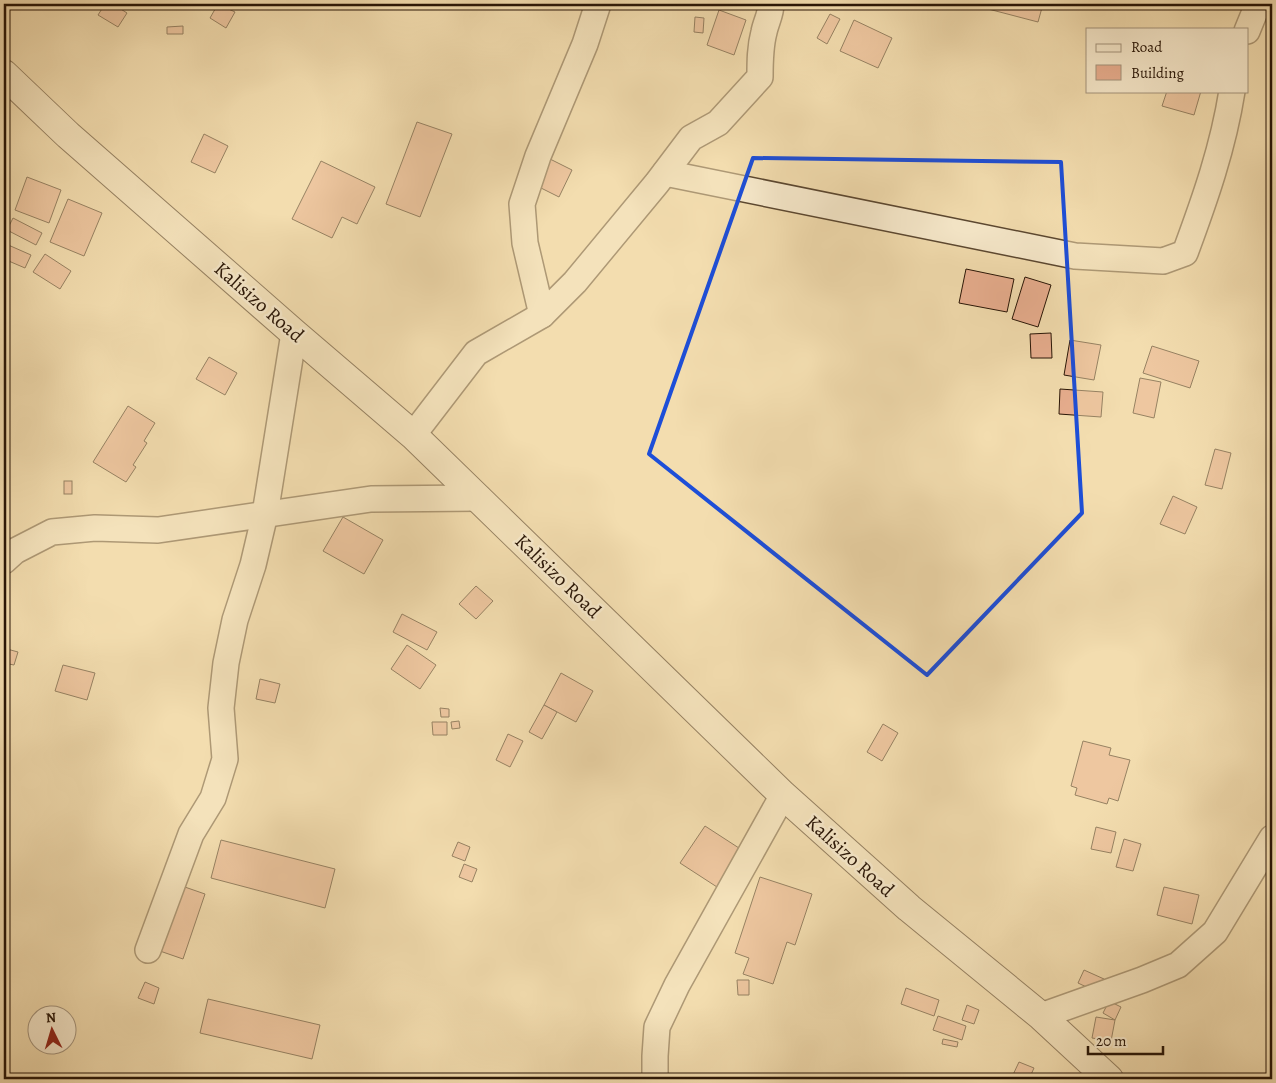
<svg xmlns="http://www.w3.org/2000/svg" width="1276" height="1083" font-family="Alegreya,serif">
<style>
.building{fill:#e8ae8f;stroke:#281506}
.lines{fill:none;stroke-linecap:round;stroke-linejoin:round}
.street-casing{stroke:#5b4730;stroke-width:28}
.secondary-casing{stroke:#281506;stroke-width:30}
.street{stroke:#f7e9cb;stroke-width:25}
.secondary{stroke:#f7e9cb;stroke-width:28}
.marked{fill:none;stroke:#1d4ed8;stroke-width:4;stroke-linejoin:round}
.labels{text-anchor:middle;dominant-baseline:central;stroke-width:5;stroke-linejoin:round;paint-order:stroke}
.street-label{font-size:20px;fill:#281506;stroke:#f7e9cb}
</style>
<rect width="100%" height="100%" fill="#f3ddaf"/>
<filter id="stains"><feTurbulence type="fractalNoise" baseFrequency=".004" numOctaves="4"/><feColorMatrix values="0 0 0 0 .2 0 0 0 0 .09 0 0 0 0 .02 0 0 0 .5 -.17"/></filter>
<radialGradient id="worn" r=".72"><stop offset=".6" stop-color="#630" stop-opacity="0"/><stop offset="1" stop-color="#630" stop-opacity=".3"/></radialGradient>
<!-- building -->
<g class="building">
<path d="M105,4h8l14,9 -9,14 -20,-12z"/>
<path d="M218,4l17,8 -9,16 -16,-10z"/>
<path d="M725,4h13l-1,5 -12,-1z"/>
<path d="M969,4h74l-5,18z"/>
<path d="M719,10l27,10 -12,35 -27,-10z"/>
<path d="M830,14l10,5 -13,25 -10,-6z"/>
<path d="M695,17l9,1 -1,15 -9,-1z"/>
<path d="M854,20l38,18 -14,30 -38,-17z"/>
<path d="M183,26v8h-16v-7z"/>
<path d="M1167,91h34l-7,24 -32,-9z"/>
<path d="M417,122l35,12 -32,83 -34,-13z"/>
<path d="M204,134l24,12 -13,27 -24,-11z"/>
<path d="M550,159l22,11 -13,27 -22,-11z"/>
<path d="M321,161l54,26 -18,37 -15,-7 -10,21 -40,-19z"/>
<path d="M27,177l34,13 -12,33 -34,-13z"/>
<path d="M68,199l34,14 -18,43 -34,-14z"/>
<path d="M13,218l29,15 -6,12 -29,-15z"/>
<path d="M6,244l25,11 -6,13 -21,-9v-9z"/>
<path d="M45,254l26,17 -11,18 -27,-17z"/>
<path d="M966,269l48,10 -7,33 -48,-9z"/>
<path d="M1025,277l26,8 -13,42 -26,-8z"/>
<path d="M1051,333l1,25h-21l-1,-24z"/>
<path d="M1070,340l31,5 -7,35 -30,-5z"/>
<path d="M1152,346l47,15 -9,27 -47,-15z"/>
<path d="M209,357l28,16 -12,22 -29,-16z"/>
<path d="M1140,378l21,4 -7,36 -21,-5z"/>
<path d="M1060,389l43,3 -2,25 -42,-3z"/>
<path d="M128,406l27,17 -11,18 3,2 -14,22 3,2 -10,15 -33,-20z"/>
<path d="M1215,449l16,4 -9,36 -17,-4z"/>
<rect x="64" y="481" width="8" height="13"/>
<path d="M1173,496l24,11 -12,27 -25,-10z"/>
<path d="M343,517l40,23 -19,34 -41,-23z"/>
<path d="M476,586l17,15 -17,18 -17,-15z"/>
<path d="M402,614l35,18 -10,18 -34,-18z"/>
<path d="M407,645l29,20 -16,24 -29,-20z"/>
<path d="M7,649l11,3 -4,13 -10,-2z"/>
<path d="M63,665l32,8 -8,27 -32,-9z"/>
<path d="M561,673l32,18 -17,31 -32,-17z"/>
<path d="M260,679l20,5 -5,19 -19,-4z"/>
<path d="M544,705l13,7 -15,27 -13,-7z"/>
<path d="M440,708l9,1v8h-8z"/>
<path d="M459,721l1,7 -8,1 -1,-7z"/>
<path d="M432,722h15v13h-14z"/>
<path d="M883,724l15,9 -16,28 -15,-9z"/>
<path d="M508,734l15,7 -13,26 -14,-7z"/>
<path d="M1083,741l28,7 -2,7 21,5 -12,41 -9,-3 -2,6 -32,-9 2,-7 -6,-2z"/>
<path d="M705,826l37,24 -25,37 -37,-24z"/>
<path d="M1096,827l20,5 -5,21 -20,-4z"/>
<path d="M1124,839l17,5 -8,27 -17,-4z"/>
<path d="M221,840l114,29 -10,39 -114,-30z"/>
<path d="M458,842l12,5 -5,14 -13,-5z"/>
<path d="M464,864l13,5 -5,13 -13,-5z"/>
<path d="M760,877l52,17 -17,51 -8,-3 -14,42 -30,-10 6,-16 -14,-5z"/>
<path d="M179,885l26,9 -22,65 -26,-9z"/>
<path d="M1164,887l35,8 -7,29 -35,-9z"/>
<path d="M1084,970l20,9 -7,13 -19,-9z"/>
<path d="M737,980h12v15h-11z"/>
<path d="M145,982l14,6 -5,16 -16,-6z"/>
<path d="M906,988l33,12 -5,16 -33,-12z"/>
<path d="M208,999l112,26 -8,34 -112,-26z"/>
<path d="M1109,1001l12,6 -6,13 -12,-7z"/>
<path d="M967,1005l12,5 -5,14 -12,-4z"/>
<path d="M938,1016l28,10 -4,14 -29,-10z"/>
<path d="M1096,1017l19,3 -4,21 -19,-3z"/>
<path d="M943,1039l15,3 -1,5 -15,-3z"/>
<path d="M1019,1062l15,6 -5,11h-18z"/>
</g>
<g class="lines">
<defs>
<g id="street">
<path d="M1247,31l11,-27"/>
<path d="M665,173l410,83 88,5 22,-8c20,-54 38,-105 47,-162"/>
<path d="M542,315l-17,-72 -3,-39 16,-48 47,-112 13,-40"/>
<path d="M413,435l63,-82 66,-38 33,-33 82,-99 34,-45 27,-15 42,-46c0,-15 0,-30 4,-45 2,-10 7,-18 7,-28"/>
<path d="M4,561l11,-10 37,-19 43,-4 63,2 213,-31 108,-1"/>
<path d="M148,950l43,-116 22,-36 12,-39 -4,-51 5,-45 9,-43 18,-55 12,-51 29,-181"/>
<path d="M1041,1016l101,-36 36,-15 37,-33 57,-94"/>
<path d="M655,1079v-23l2,-29 20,-42 106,-190"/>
</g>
<path id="secondary" d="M4,74l64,61 226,198 119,102 370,360 126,113 132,108 68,63"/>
</defs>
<!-- street casing -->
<use href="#street" class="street-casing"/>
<!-- secondary casing -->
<use href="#secondary" class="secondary-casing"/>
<!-- street -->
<use href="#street" class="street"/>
<!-- secondary -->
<use href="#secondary" class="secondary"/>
</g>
<!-- marked area -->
<path d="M0 0H1276V1083H0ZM753,158l308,4 21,351 -155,162 -278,-221z" fill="#f3ddaf" fill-opacity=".55" fill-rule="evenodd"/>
<path class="marked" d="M753,158l308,4 21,351 -155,162 -278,-221z"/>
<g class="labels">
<!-- street labels -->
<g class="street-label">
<text transform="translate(259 302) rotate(41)">Kalisizo Road</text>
<text transform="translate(558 576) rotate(44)">Kalisizo Road</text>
<text transform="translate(850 856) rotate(42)">Kalisizo Road</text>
</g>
</g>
<!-- margin -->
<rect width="1276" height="1083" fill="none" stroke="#f3ddaf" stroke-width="20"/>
<rect x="5" y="5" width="1266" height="1073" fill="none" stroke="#281506" stroke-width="2.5"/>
<rect x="10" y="10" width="1256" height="1063" fill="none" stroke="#281506"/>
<!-- legend -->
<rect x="1086" y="28" width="162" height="65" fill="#f7e9cb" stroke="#a4947c"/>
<rect x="1096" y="44" width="25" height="8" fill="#f7e9cb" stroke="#a4947c"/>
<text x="1131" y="52" font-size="15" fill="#281506">Road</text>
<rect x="1096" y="65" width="25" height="15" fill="#e8ae8f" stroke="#a4947c"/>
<text x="1131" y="78" font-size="15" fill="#281506">Building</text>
<!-- north arrow -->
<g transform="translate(52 1030) rotate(355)"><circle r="24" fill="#f7e9cb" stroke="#a4947c"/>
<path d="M0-4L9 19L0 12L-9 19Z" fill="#8f2418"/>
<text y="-8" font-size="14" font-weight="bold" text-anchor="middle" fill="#281506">N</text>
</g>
<!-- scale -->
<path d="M1088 1046v8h75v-8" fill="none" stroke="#281506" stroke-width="2.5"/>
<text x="1096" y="1046" font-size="15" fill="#281506" stroke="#f7e9cb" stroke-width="4" paint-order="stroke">20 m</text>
<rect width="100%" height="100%" filter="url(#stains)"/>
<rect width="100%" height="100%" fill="url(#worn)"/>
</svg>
